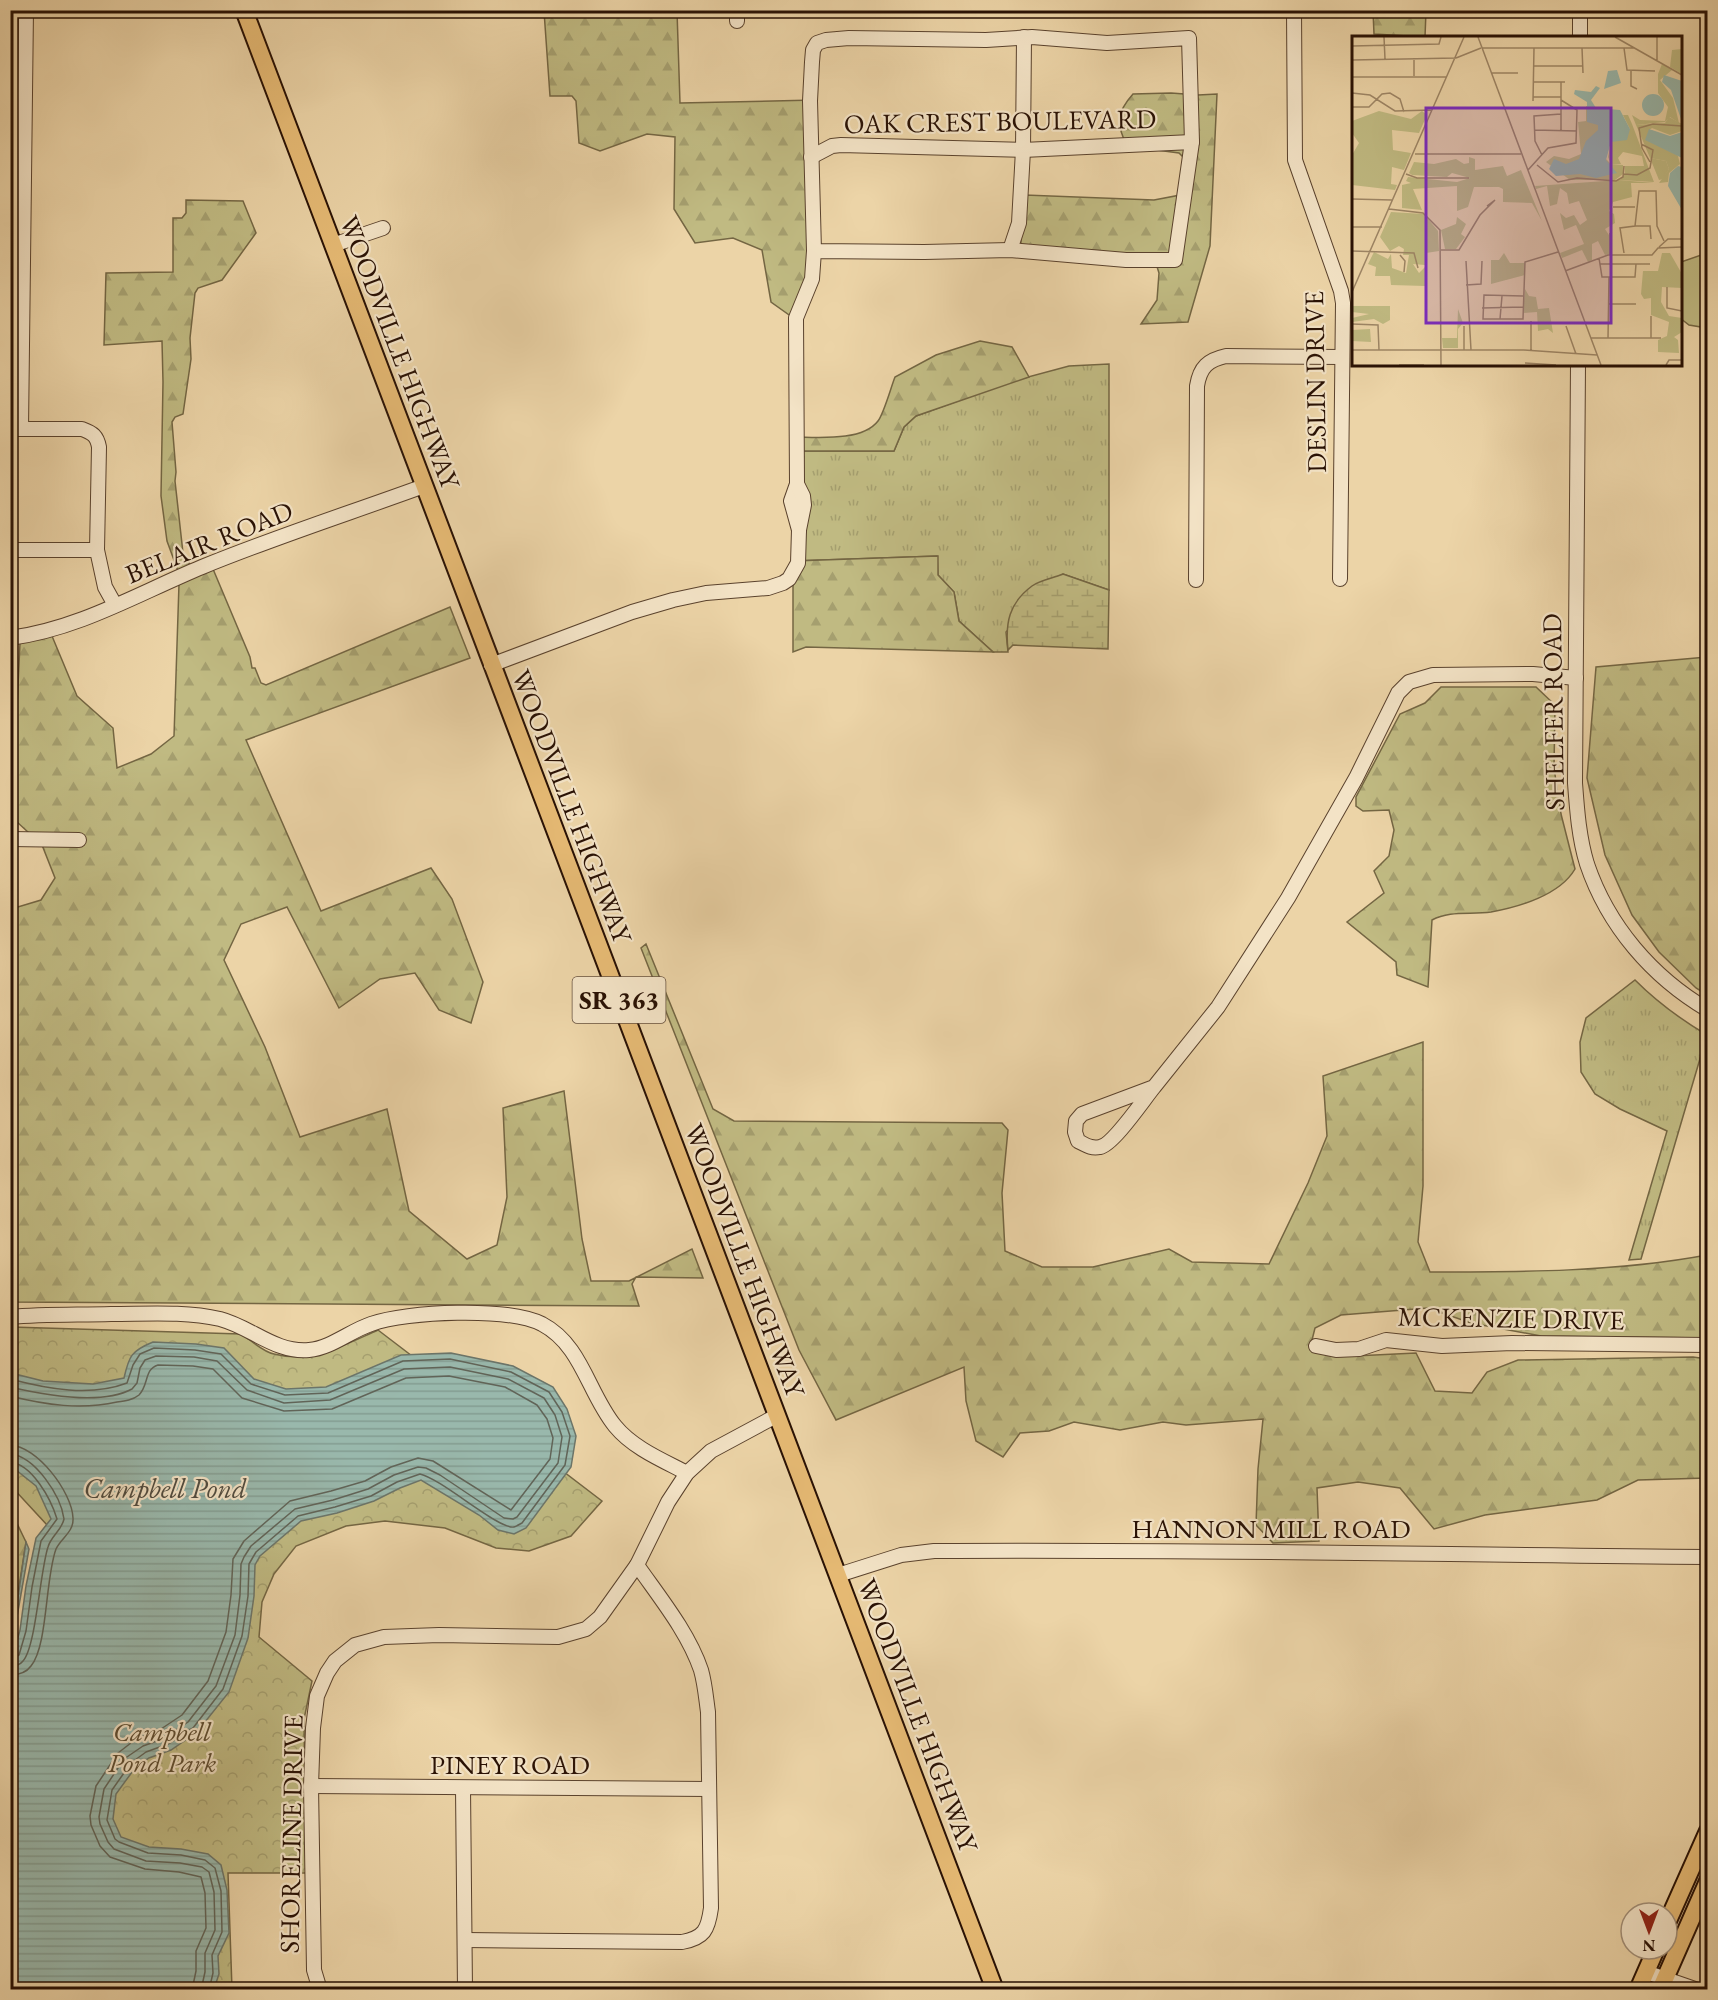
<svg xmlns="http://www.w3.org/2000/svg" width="1718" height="2000" font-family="'EB Garamond',serif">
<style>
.grass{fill:url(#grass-tufts);stroke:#746643;stroke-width:1.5}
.forest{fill:url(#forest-firs);stroke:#746643;stroke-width:1.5}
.wetland{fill:url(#wetland-marsh);stroke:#746643;stroke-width:1.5}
.park{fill:url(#park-crowns);stroke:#746643;stroke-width:1.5}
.garden{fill:#c0ba82;stroke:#746643;stroke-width:1.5}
.water{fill:url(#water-rules);stroke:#6c7569;stroke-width:1.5}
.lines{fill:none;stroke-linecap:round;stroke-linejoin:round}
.shore{stroke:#616458;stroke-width:1.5}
.minor-casing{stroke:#5a422d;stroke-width:16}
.major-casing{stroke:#291104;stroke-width:20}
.minor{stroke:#f3e3c6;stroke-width:14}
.major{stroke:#e6ba74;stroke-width:16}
.labels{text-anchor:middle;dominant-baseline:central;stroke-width:4.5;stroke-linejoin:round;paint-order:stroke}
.shield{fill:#f3e3c6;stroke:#66503e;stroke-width:1.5}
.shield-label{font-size:26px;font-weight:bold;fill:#291104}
.street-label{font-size:27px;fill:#291104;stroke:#f3e3c6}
.park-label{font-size:27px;font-style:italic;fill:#5e4c30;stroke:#f3e3c6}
.water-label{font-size:28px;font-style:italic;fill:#504b3f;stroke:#f3e3c6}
.inset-road{fill:none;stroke:#9e8666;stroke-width:1.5}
.view{fill:#7b2cbf;fill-opacity:0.15;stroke:#7b2cbf;stroke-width:3}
.inset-edge{fill:none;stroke:#291104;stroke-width:3}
</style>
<defs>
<pattern id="grass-tufts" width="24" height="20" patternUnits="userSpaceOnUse" patternTransform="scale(1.5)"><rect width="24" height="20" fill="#c0ba82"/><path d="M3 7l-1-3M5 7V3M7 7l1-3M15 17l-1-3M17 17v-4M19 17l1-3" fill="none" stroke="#a59f6f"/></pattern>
<pattern id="forest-firs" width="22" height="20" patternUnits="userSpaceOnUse" patternTransform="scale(1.5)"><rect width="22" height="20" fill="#c0ba82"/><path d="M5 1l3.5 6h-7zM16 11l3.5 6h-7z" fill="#a59f6f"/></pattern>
<pattern id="wetland-marsh" width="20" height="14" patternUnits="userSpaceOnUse" patternTransform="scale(1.5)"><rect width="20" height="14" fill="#c0ba82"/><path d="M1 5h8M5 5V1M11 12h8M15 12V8" fill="none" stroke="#a59f6f"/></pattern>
<pattern id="park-crowns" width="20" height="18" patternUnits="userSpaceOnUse" patternTransform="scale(1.5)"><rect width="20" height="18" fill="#c0ba82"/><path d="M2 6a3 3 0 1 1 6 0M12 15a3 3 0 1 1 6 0" fill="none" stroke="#a59f6f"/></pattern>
<pattern id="water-rules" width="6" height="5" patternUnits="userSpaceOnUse" patternTransform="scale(1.5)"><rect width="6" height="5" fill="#99b8ac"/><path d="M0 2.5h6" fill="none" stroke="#849d92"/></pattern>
</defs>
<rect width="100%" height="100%" fill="#ecd4a7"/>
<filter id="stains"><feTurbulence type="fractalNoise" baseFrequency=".00333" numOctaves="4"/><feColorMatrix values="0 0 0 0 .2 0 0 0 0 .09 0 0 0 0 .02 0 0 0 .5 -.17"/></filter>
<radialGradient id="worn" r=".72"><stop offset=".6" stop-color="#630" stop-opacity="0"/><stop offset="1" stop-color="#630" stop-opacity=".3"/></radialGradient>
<!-- grass -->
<g class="grass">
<path d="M1109,364v226l-46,-16 -57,58 2,20h-15l-34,-31 -5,-29 -16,-17 -1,-19 -144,5v-110h101l10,-24 12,-11 97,-35 56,-15z"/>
<path d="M1635,980c22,22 45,39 72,55l-66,224 -12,1 38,-129 -47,-22 -25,-15 -14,-22 -1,-30 6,-24z"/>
</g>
<!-- forest -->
<g class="forest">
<path d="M544,11h133l3,92 135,-3 -5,47 -4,148 -14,22 -21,-15 -9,-52 -29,-12 -38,5 -21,-34 1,-72 -28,-3 -47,17 -21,-8 -3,-42 -4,-5h-22z"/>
<path d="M1373,11h53l-1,26 -51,-3z"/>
<path d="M1171,93l27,2 19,-1 -7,152 -22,76 -47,2 16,-24 2,-27 -5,-16 -134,-4 5,-58 129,5 26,-5 3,-38 -4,-4 -52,-7c-11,-22 -11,-33 6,-52z"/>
<path d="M186,200l57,1 13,32 -34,47 -24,8 -3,5 -5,45 1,21 -8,55 -8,3 -3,5 4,50 -1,9 8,72 8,13 -13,5 -11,-30 -6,-45 2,-114 -1,-41 -58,4 2,-72 67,-1v-54h9l4,-5z"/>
<path d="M980,341l32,6 17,30 -113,39 -12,11 -10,24h-101v-14c23,0 69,5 85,-16 6,-8 13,-34 17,-44l41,-22z"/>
<path d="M938,556v19l16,17 5,29 34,31 -187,-5 -13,5v-91z"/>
<path d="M213,569l37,88 2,11h3l6,15 5,2 184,-78 20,51 -224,82 75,171 110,-43 21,31 31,83 -12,41 -32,-13 -24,-37 -35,6 -41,29 -52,-101 -46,17 -17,36 41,87 35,90 87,-28 22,102 58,48 30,-14 10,-48 -4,-89 61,-17 18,148 9,42h38l63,-32 11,29 -67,-1 -4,7 7,22 -628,-4 -1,-247 5,-14 -5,-3 1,-129 30,-9 14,-22 -13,-33 -25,-23 -4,-31 7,-148 32,-7 25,60 36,32 4,40 34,-14 23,-18 5,-152z"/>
<path d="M1707,657h1l-1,338 -11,-7 -37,-36 -27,-37 -27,-60 -18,-77 9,-111z"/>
<path d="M1441,687h95l19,18 -1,63 7,46 14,55c-15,26 -56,38 -84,43 -20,3 -41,-2 -59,8l-4,67 -31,-12 -1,-13 -49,-40 37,-29 -10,-22 15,-15 5,-26 -5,-20 -26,1 -7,-5v-9l44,-83 25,-11z"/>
<path d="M646,944l67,165 21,12 268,2 6,7 -6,63 3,58 37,16h51l76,-18 23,13 77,2 39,-81 19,-47 -4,-60 100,-34v144l-5,56 12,30c92,0 186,0 277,-17v83l-166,-2 -70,-13 -43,-15 -87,7 -26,13 -5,20 44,8 62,-3 19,38 37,2 15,-21 31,-12 175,-3 14,2v119l-69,2 -41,20 -112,15 -51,14 -34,-41 -42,-6 -41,6 2,53 -46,2 -17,-18 2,-56 5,-50 -77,6 -23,-3 -43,8 -46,-8 -25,9 -29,2 -17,24 -27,-16 -10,-40 -2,-34 -128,53 -37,-70 -158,-402z"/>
<path d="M11,1511l15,31 -15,96z"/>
</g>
<!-- wetland -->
<path class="wetland" d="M1063,574l46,16 -1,59 -95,-4 -5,5c-3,-27 1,-47 24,-64 8,-6 22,-8 31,-12z"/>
<!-- park -->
<path class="park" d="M11,1327l230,7c10,6 22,18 33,20 38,10 70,-9 104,-24l224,171 -31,35 -42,15 -33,-3 -51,-20 -60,-7 -39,5 -50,20 -22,28 -12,28 -3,35 53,44 -8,38 2,154h-78l4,116 -48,1 -173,-84 61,-354 -61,-66z"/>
<!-- garden -->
<path class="garden" d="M1707,253h1l-1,75 -18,-3 -9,-7 1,-56z"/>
<!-- water -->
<g class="water">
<path d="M153,1342l43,2 28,4 30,31 32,10 40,-2 75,-32 50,-2 62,13 40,21 14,22 9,27 -5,31 -45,61 -12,6 -16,-4 -19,-15 -58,-35 -21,8 -26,13 -37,12 -36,8 -41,35 -5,9 -1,31 -6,42 -19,54 -32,40 -26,18 -22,8 -14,10 -19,26 -3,25 8,18 28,10 32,2 27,5 13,11 6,25 2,43 -11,23 1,18 -5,15h-203v-327l9,-32 6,-44 10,-48 15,-19 -15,-33 -25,-20v-93l32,8 50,3 31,-6c5,-22 7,-27 29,-36z"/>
<path d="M26,1542l3,7 -14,79 -4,18z"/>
</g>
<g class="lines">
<!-- shore -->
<g class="shore">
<path d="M10,1379c38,10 80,18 117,4l6,-18 7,-11 14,-6 41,2 26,4 30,30 34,11 43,-2 75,-32 47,-2 61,13 38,20 13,20 8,24 -5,29 -43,58c0,0 -7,4 -8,4 -15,3 -72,-48 -94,-53l-23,8 -26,14 -36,11 -37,9 -42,36 -7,12 -1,32 -6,40 -19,53 -30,39 -25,16 -22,8 -15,11 -19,27 -5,30 8,19 4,3 29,11 33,2 24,5 10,8 6,23 1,41 -10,23 1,18 -4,17"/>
<path d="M10,1387c34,8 90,19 122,2l5,-6 3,-15 5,-8 11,-4 38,1 23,4 30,29 37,13 46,-3 74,-31 46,-2 58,12 36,19 11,17 7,22 -4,26 -41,54 -4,2 -9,-1 -64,-43 -14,-7 -8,-1 -24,8 -26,14 -35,11 -38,9 -44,37 -7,11 -3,7 -1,31 -5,40 -19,51 -28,36 -23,16 -22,8 -19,13 -20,30 -5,28 1,7 8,18 6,7 32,12 34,2 22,4 7,5 5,20 1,38 -10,23v19l-4,18"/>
<path d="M10,1396c36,9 71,14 107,6 8,-1 16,-2 22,-7 10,-10 5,-26 19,-30l35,1 20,3 29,29 42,13 48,-2 74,-31 43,-2 56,11 32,18 10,14 6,19 -3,21 -39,51 -78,-49 -15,-3 -27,9 -26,14 -34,10 -41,10 -46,40 -11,18 -2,36 -5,37 -18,49 -26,34 -21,14 -25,10 -18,14 -22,33 -6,30 1,9 9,21 10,11 35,12 34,3 22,5 4,16 1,35 -10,23v20l-4,19"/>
<path d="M10,1445c27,1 62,47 63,73 1,14 -12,20 -17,31 -11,30 -8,96 -25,117 -5,7 -12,9 -21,9"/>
<path d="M10,1454c25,2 51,42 54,65 -2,11 -13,17 -16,28 -8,24 -12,100 -25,114 -3,4 -7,5 -13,5"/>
<path d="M10,1462c22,2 41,37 47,57l-16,22 -9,46 -6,44 -7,24 -9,4"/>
</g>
<defs>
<g id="minor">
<path d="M1294,10l1,150 46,131 2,12 -3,276"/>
<path d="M737,21v-11"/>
<path d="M1580,38v-28"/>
<path d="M811,157l21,-11 9,-1 182,5 169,-8"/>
<path d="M333,245l50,-17"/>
<path d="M1010,250l9,-27 4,-73 1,-113"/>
<path d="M1578,364l-3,419c2,27 4,55 12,81 21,62 65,113 121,146"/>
<path d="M10,429h72c11,4 15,7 17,18l-2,103 8,37 10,18"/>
<path d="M21,429l5,-419"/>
<path d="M799,530l-8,-29 6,-17 -1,-166 16,-39 2,-28 -4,-150 2,-39 1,-12 4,-7 9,-3 23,-2 137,2 46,-3 75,6 82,-5 3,104 -17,118h-49l-116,-10 -86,2 -110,-1"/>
<path d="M10,550h87"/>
<path d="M1196,580l1,-194c3,-19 11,-26 29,-30l116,1"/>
<path d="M10,638c69,-9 129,-45 192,-71 73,-30 148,-54 222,-81"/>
<path d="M491,665l141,-53 41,-12 33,-7 62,-5 15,-5 6,-4 9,-16 1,-33 5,-25 -1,-9 -6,-12"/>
<path d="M10,839l69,1"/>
<path d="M1154,1087c-10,12 -41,58 -54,60 -9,2 -14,-2 -22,-6l-3,-9 1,-11 6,-7 72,-27 64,-80 70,-109 68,-120 42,-85 11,-11 24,-7 100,-1 43,4"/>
<path d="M10,1317c34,-3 67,-2 101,-3 36,0 73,-3 109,5 31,8 55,34 89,31 22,-2 41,-19 62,-26 37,-13 136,-17 171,0 40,21 46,69 73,102 18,22 47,34 72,47"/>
<path d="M1316,1346l20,4 23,-1 27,-9 56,6 70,-3 196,2"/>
<path d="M838,1575l63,-20 33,-4c258,-2 516,4 774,6"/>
<path d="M311,1786l398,3"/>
<path d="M463,1788l2,202"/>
<path d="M465,1940l217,2c22,-4 26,-12 29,-34l-3,-196c-2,-14 -3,-28 -7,-42 -13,-38 -41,-72 -64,-105"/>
<path d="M1646,1972l52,18"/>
<path d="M320,1990l-6,-20 -3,-184 2,-58 4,-32 10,-23 8,-12 20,-16 29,-8 55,-2 119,2 28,-8 14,-12 37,-52 31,-63 19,-29 24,-22 65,-35"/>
</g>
<g id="major">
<path d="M244,10l751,1980"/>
<path d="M1667,1923l41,-92"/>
<path d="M1638,1990l18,-41"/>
<path d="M1660,1990l48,-109"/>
</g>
</defs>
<!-- minor casing -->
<use href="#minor" class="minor-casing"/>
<!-- major casing -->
<use href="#major" class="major-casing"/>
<!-- minor -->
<use href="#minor" class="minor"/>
<!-- major -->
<use href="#major" class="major"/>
</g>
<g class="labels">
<!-- shield labels -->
<rect class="shield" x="572.5" y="977" width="93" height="46" rx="4.5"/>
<g class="shield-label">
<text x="619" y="1000">SR 363</text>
</g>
<!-- street labels -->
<g class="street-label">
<text transform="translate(1000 121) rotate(-1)">OAK CREST BOULEVARD</text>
<text transform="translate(400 352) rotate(69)">WOODVILLE HIGHWAY</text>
<text transform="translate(1315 382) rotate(-91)">DESLIN DRIVE</text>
<text transform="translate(209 542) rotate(-22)">BELAIR ROAD</text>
<text transform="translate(1553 712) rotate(-91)">SHELFER ROAD</text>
<text transform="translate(572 806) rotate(69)">WOODVILLE HIGHWAY</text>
<text transform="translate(745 1260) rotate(69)">WOODVILLE HIGHWAY</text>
<text transform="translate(1511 1318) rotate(1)">MCKENZIE DRIVE</text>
<text x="1271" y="1528">HANNON MILL ROAD</text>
<text transform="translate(918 1715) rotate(69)">WOODVILLE HIGHWAY</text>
<text x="510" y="1764">PINEY ROAD</text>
<text transform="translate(291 1834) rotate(-89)">SHORELINE DRIVE</text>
</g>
<!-- park labels -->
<g class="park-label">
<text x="162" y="1731">Campbell<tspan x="162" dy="31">Pond Park</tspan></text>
</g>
<!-- water labels -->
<g class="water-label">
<text x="165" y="1488">Campbell Pond</text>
</g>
</g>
<!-- overview -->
<g transform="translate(1352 36)">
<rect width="330" height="330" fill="#ecd4a7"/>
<path d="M317,81l13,7v7l-12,4 -18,-7 -12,6 -4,-9 29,-2zM298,122l16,3 3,8 -6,10 -4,1zM297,133l5,13 -34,-2 5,-7zM152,217l6,10h15v12l-34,9v-24h8z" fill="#c0ba82"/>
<path d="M330,13v25l-12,-7 2,-17zM310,28l10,6 -12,10 13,18 6,25 -9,-6 -5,5 -29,3 -4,-10 8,5 25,1 3,-14 -10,-14v-19zM27,75l32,8 11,-8 5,4 -8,18 -27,-3 1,20 18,3 -7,17 -12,-3 -1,17 6,1 -2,5 -43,-5v-30l7,-12 -7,-10v-12zM271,79h5l4,9 17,45 -14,6 -10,-2v-7h19l-2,-10 -19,-4 -5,6 3,6h-10l-3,-7 3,-15 19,-13zM291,92h9l-3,1 29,27 2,8 -11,9 -1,9 -9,1 10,-14 -3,-8 -16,-3 -10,-24zM117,121l6,2v11l28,-4 4,10 14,-6 21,51 -10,-18 -29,-1v-13l-4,-2h-25l-6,20 -11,4v-25l-44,3 9,21 -20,-2v-23l9,-2 -5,-2 2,-4 49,5 13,-4 -18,-5 -5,4 -35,-2 -3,-2 5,-11 20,2 22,-5 8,5 5,-1zM267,144l35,3h-23l1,14 -19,5 -4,9 5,3 1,9 -10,6 4,6v19l-4,1 -7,-14 -6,3v16l-4,2 -6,-12 -20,8 -2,-5 24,-9 -8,-19 -12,5 -4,-17 6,5 8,-3 6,10 7,-5 -8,-19 -10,3 -2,-11 -7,-5 -3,16 -7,2 -3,-20 -11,3 -1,-3zM39,176l33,2 14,17 1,20 -13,2 -1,12 -12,-1 6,9 6,-6v19l-34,-1 -1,-9h-15l1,-9 -8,-3 6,-12 14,7 3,-5 1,14 14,5 3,-18h-6l1,-6 -5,-3 -9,5 -10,-14zM105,181l9,7 -5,10 4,3 -9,12h-11l-4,-19 15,-6zM310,217h8l12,21v14l-20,-1 -1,15 8,14 13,2v14l-8,5 4,3 1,13 -21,-1v-12l9,-4 2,-14 -18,-7v-17l-7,1 -3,-5 2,-23h15zM173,253l4,7 7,1 2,12 11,-1 4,25 -5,-4 -10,2 -1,-19 -14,1zM38,270v14l-7,4 -9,-5 -22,3v-4l17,-4 -17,-2 1,-6zM106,273l5,14 -5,6v19h-15l-1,-10h15zM18,293l1,13 -19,-1v-11z" fill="#c0ba82"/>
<path d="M234,70l35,12 -18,38 8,8 12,1v9l-8,6h-45l-24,-18 8,-6 15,3 12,-5 -3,-32 8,-1z" fill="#c0ba82"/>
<path d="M265,34l4,13 -17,6 4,-18zM312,39l18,6v41l-11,-32 -9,-8zM244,50l4,2 -9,12 5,8 24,2 10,19 -3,11 -16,2 -5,18 11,13 -21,5 -16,-4 -24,2 -7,-7 5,-10 12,5 13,-5 7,-18 12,-11v-5l-11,-3v-20l-13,-8 1,-4 16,2zM290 69a11 11 0 1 1 22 0a11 11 0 1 1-22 0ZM297,93l21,7 12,-4v26l-37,-18zM326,130l4,1v43l-14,-24 2,-13z" fill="#99b8ac"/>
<path class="inset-road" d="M32,1l1,22M126,1l123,328M263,1l67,38M0,10l87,-2 2,-7M130,12h153M230,12l1,25M272,12l3,22 28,1M62,22v18M104,22l25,-10M0,24l104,-2M305,24v-23M182,30h48M279,35v15l6,3M140,37h26M0,41h94M181,46h32M209,46v49M0,57l18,2 25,16 37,-1M181,61h28M181,65l1,-53M0,71h17l13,-13 8,-1 10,6 4,13M182,94l43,1M63,118h106M190,119l-7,-14 -1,-25 27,-2M298,126l-8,-14 -3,-20 14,-4 29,2M185,129l21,17 19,-4 39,3 7,-4 1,-11M176,134l20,-22 28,-5 1,-33 -16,-10M54,138l11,4h52M272,138l13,1 13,-7 3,-18 -12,-6M0,163l40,1M261,171h22M37,173l34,4 17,17 1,135M283,190h15l1,13M0,191h30M307,211l9,-8h14M89,214h18l21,-35 15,-15 -8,6M0,215l62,2 4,15M272,217l-4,-25 15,-2 4,-35h17l1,35 7,15M48,219l5,6 -1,11M258,219v-22M247,222l3,19h33l1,-13M114,225l5,89M248,228h50M213,235l43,-16h44l6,-7 24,-1M114,249l15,-1 1,-23M315,251v21l15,3M0,256l112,-255M171,260l-39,-1 -1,24h40l2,-57 33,-10M256,268h28M130,272l41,-1M299,280v22M148,283l2,-23M0,288l26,1 1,25M112,290v24M214,290l10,28M239,302h70M256,302l1,-61M0,314h172l73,5M179,314v-29M173,327l31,2M47,329h25M314,329l3,-5h13"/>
<path class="view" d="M74,72h185v215h-185z"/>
<rect width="330" height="330" class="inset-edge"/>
</g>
<!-- margin -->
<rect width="1718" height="2000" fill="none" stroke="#ecd4a7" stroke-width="36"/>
<rect x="12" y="12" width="1694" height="1976" fill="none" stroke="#291104" stroke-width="3"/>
<rect x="18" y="18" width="1682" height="1964" fill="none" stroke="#291104" stroke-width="1.5"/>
<!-- north arrow -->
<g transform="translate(1649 1931) rotate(180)"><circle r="28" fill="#f3e3c6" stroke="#a28f78" stroke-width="1.5"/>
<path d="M0-4.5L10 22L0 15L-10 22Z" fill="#8f2418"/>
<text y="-9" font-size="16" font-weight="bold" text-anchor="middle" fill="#291104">N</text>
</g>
<rect width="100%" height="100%" filter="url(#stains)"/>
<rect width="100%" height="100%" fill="url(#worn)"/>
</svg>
